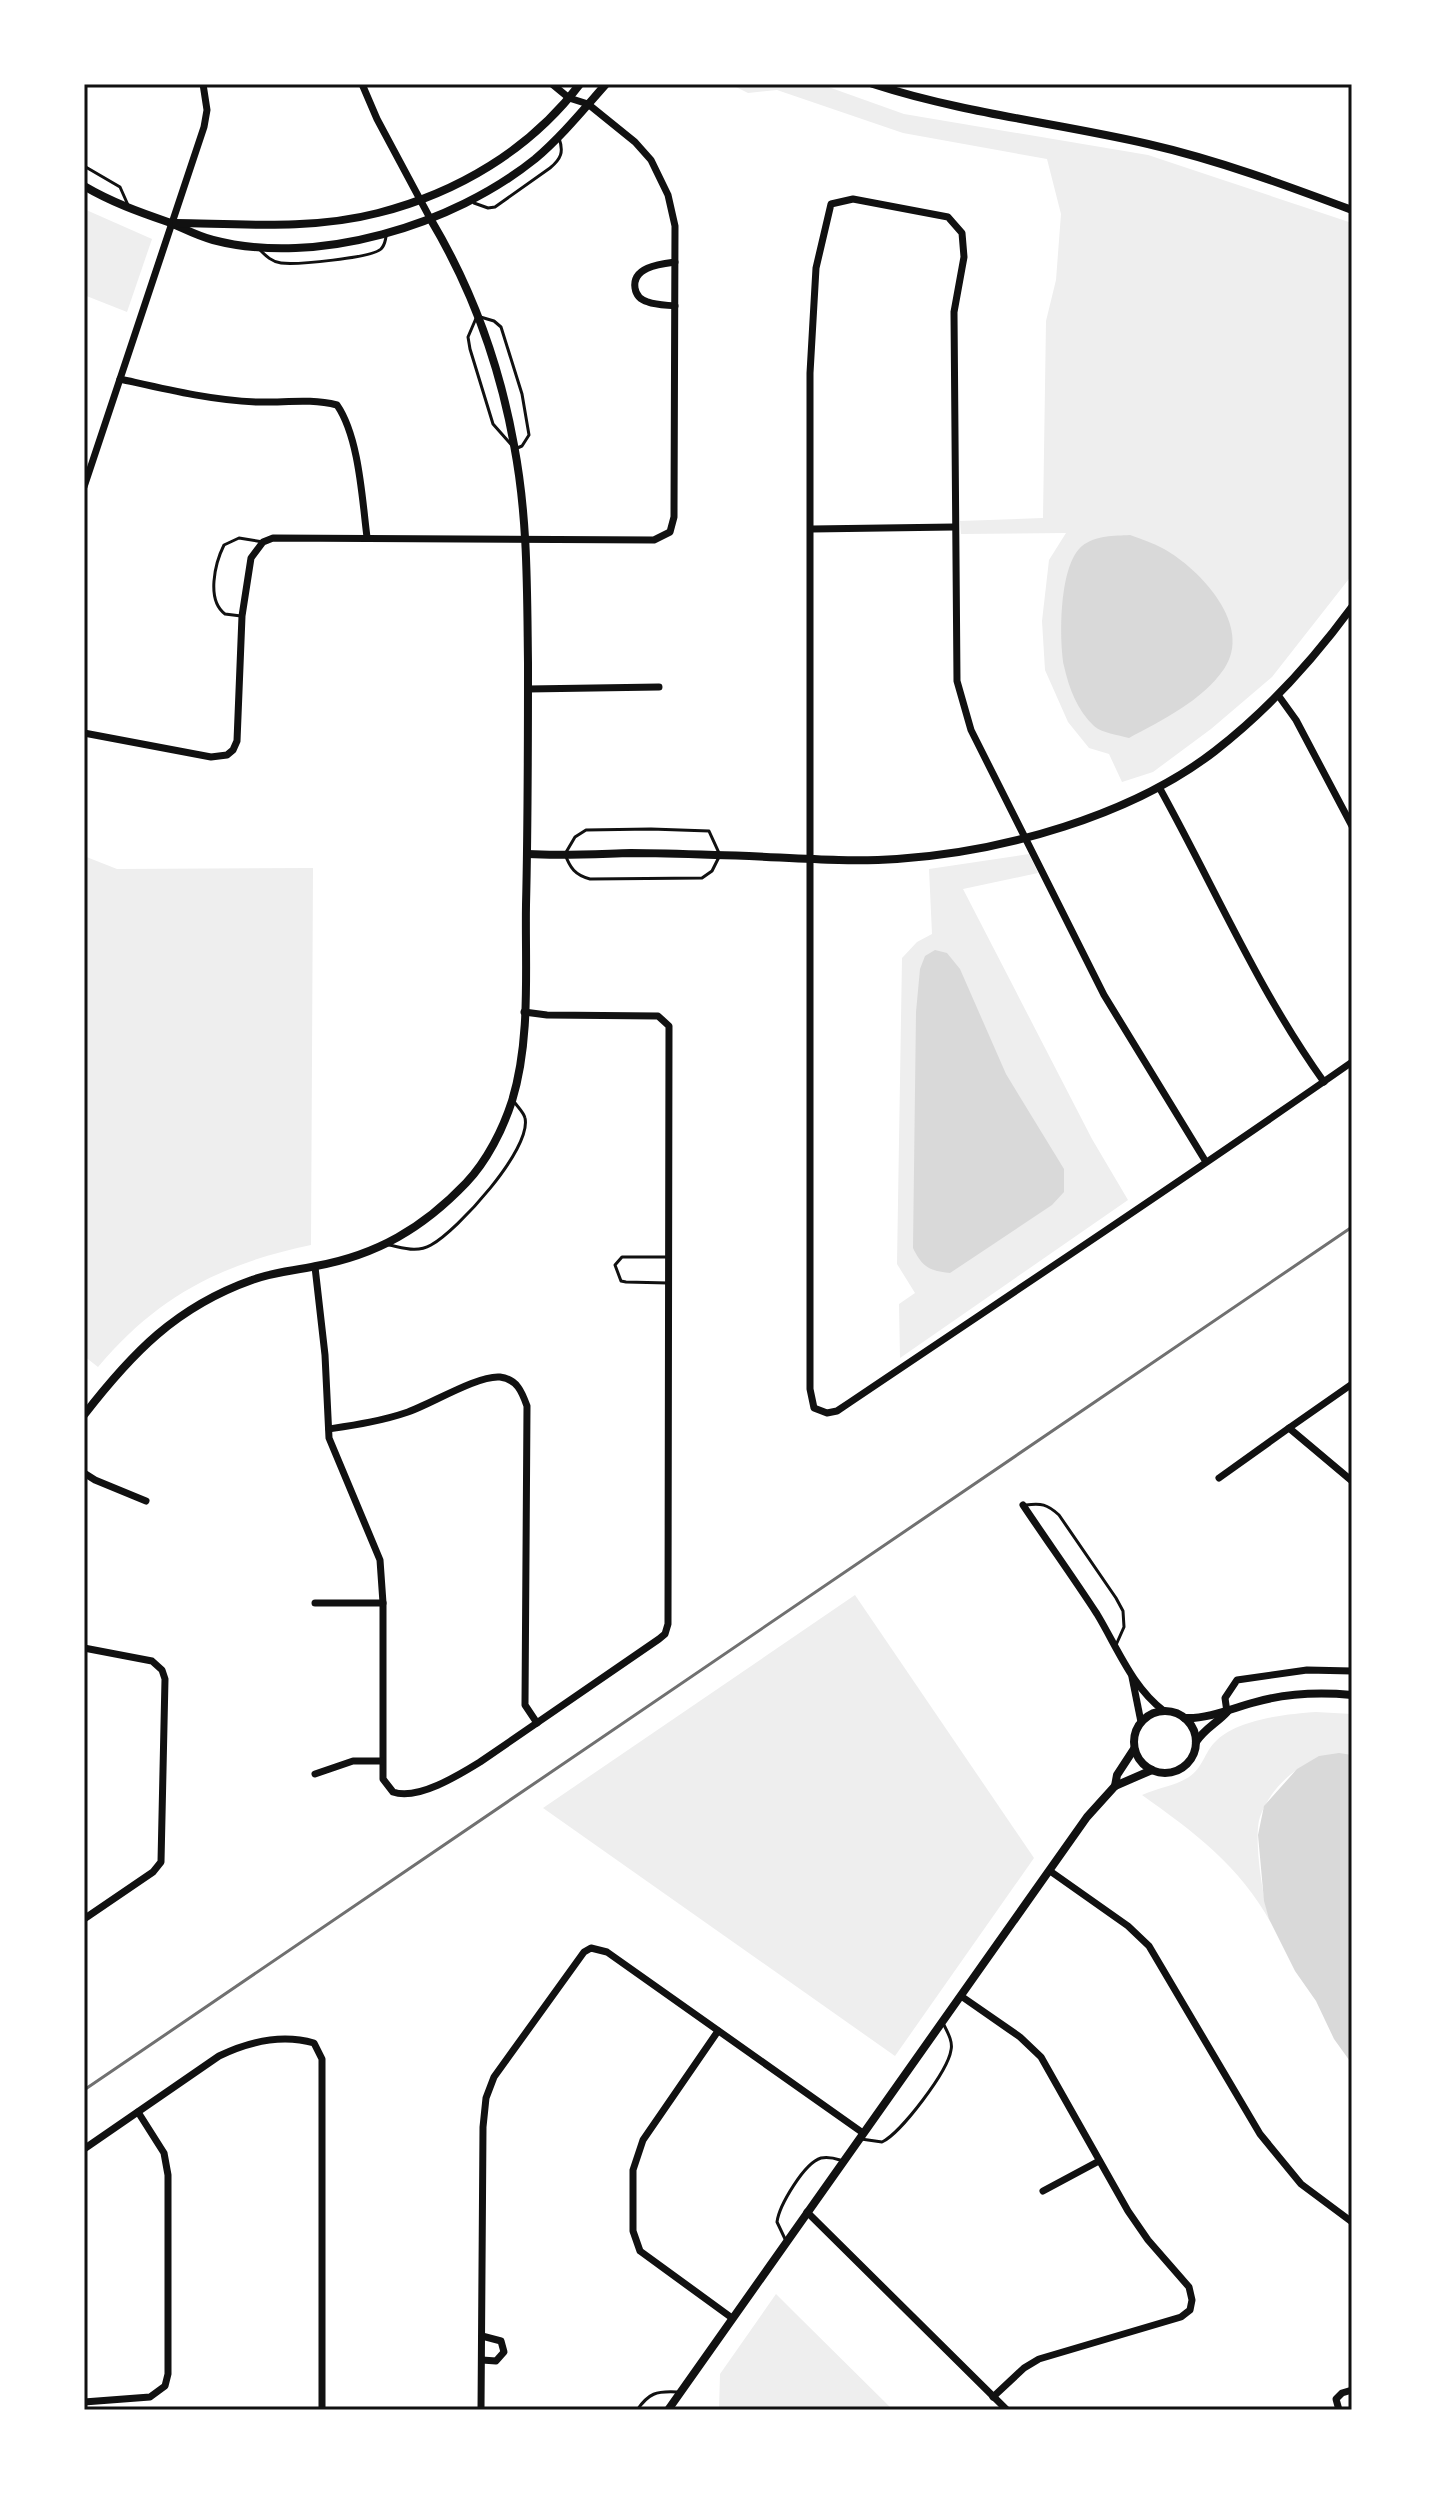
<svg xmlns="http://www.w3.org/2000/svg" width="1436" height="2494" font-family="Mulish,sans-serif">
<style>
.green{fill:#eee}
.water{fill:#d9d9d9}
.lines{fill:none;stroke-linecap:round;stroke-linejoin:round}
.service{stroke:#111;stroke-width:3}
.minor{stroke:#111;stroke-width:7}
.tertiary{stroke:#111;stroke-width:8}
.rail{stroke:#707070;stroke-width:3}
.neatline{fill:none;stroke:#111;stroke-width:3}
</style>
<rect width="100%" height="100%" fill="#fff"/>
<!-- green -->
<g class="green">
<path d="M730,84h90l84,30 244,41 204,68v352l-80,102 -61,52 -58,43 -31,10 -13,-28 -20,-6 -21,-26 -23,-52 -3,-49 7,-61 17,-27 -105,1 -1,-13 83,-3 3,-197 10,-41 5,-66 -14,-55 -144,-26 -126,-43 -29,3z"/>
<path d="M84,209l68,30 -25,73 -43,-17z"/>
<path d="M1029,854l9,19 -75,16 129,250 36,61 -228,158 -1,-54 16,-11 -18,-29 5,-306 15,-16 15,-8 -3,-65z"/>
<path d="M84,856l33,13 196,-1 -2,377c-90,19 -153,51 -213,122l-14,-11z"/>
<path d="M855,1595l179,263 -139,198 -352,-248z"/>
<path d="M1316,1712l36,2v41c-39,-5 -79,25 -92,62 -7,20 3,86 11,106 -31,-57 -77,-91 -129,-128 15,-7 33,-9 47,-18 14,-9 15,-24 26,-35 21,-23 72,-28 101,-30z"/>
<path d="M776,2294l16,16 101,100h-174l1,-36z"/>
</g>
<!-- water -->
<g class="water">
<path d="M1130,535c11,4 23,8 34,14 36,20 90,77 60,120 -22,32 -62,51 -95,69 -11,-3 -27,-5 -35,-12 -17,-16 -25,-38 -30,-60 -5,-28 -5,-101 18,-120 14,-11 32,-10 48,-11z"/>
<path d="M935,950l12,3 13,16 46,105 58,95v23l-12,13 -102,68c-20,-2 -28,-6 -37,-25l3,-236 4,-43 5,-13z"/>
<path d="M1339,1753l13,2v309l-18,-25 -18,-38 -21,-30 -26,-52 -5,-18 -6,-66 6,-29 33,-37 22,-13z"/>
</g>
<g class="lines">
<!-- service -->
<g class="service">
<path d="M84,166l36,21 8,18"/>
<path d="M474,203l14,5 7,-1 55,-39c11,-9 14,-16 9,-30"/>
<path d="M260,250c6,6 12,12 21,13 15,2 90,-5 100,-14 4,-4 4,-8 5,-12"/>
<path d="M477,316l17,5 7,6 21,67 7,41 -7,11 -7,3 -22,-25 -23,-75 -2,-12z"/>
<path d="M241,616l-16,-2c-19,-14 -10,-51 -1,-69l15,-7 24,4"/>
<path d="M651,829l58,2 11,24 -8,16 -10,7 -112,1c-15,-4 -20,-11 -25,-25l10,-17 11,-7z"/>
<path d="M389,1245c15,3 28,8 42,0 26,-14 101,-96 94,-127 -1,-5 -7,-11 -10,-15"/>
<path d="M666,1257h-44l-7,8 6,16 5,1 42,1"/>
<path d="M1026,1505c15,-2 21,-1 33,10l57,83 7,13 1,16 -8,18"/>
<path d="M861,2139l21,3c19,-9 66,-71 69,-92 2,-8 -3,-17 -7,-25"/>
<path d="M786,2241l-9,-19c2,-16 27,-59 44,-64 6,-1 13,0 19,2"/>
<path d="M637,2410c12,-17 19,-19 40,-18"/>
</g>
<!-- minor -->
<g class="minor">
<path d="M362,84l15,35 54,101"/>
<path d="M675,306c-9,-1 -19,-1 -27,-4 -7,-2 -12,-7 -13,-14 -3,-21 25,-24 40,-26"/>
<path d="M120,379c45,10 89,21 136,23 27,1 54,-4 81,3 22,32 25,93 30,132"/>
<path d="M84,487l120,-360 3,-17 -4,-26"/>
<path d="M812,529l142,-2"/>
<path d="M528,689l131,-2"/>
<path d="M1278,695l18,25 56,106"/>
<path d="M84,733l127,24 16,-2 6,-5 4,-9 5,-125 9,-58 12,-16 10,-4 381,2 16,-8 4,-15 1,-291 -7,-31 -17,-35 -16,-18 -47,-38 -19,-6 -17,-14"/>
<path d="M1159,787c55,99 99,203 165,295"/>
<path d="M1206,1162l-102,-167 -133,-265 -14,-49 -3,-369 10,-55 -2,-24 -14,-16 -95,-18 -22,5 -15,64 -6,105v1016l4,19 13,5 10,-2c172,-116 345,-230 515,-349"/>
<path d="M315,1267l10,88 4,83 51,122 3,43v176l10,13c24,9 66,-17 87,-30l179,-123 6,-5 3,-10 1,-598 -11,-10 -111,-1 -23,-3"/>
<path d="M1352,1384l-63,44 63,53"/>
<path d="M329,1429c26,-4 53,-8 79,-17 23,-8 70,-37 92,-35 17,2 22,15 27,29l-2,299 12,18"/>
<path d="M84,1473l11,7 51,21"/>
<path d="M1219,1478l70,-50"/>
<path d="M1023,1505c24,36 50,72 74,109 20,33 35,73 67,97"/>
<path d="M315,1603h68"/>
<path d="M84,1648l68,13 10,9 3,9 -4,183 -8,10 -69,47"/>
<path d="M1132,1677l9,45"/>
<path d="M1227,1712l-2,-14 12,-18 70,-10 45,1"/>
<path d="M315,1774l38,-13h29"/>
<path d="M1050,1871l78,55 21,20 111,188 41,50 51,38"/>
<path d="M961,1996l59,41 21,20 87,154 20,29 41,47 3,13 -2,10 -9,7 -142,42 -15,9 -31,29"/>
<path d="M718,2031l-75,109 -10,30v61l7,20 92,67"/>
<path d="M84,2149l135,-93c29,-14 63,-22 95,-13l8,16v351"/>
<path d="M1043,2191l56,-30"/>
<path d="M807,2212l200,198"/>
<path d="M482,2336l19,5 3,11 -8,9 -14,-1"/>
<path d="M84,2402l66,-5 15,-11 3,-12v-199l-4,-22 -26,-41"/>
<path d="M481,2410l2,-283 3,-29 8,-21 90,-125 7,-4 16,4 256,181"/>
<path d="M1339,2410l-3,-11 6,-6 10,-3"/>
</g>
<!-- tertiary -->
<g class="tertiary">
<path d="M873,84c89,29 184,39 275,60 70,16 137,41 204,66"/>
<path d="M84,186c27,16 55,26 84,36 15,6 29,14 45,18 104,27 240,-15 322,-81 26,-22 48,-49 71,-75"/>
<path d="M176,223c66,1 137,7 202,-10 79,-20 152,-63 202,-129"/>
<path d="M528,854c34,2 68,0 103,-1 28,0 56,1 84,2 61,1 122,8 182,4 105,-7 234,-43 318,-108 53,-41 98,-91 137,-144"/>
<path d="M84,1415c48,-62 92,-108 168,-135 21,-8 42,-9 64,-14 61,-11 107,-38 150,-83 21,-22 37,-54 46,-82 19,-62 13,-133 14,-196 2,-81 2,-161 2,-242 -1,-73 0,-145 -14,-218 -14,-78 -42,-156 -83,-225"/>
<circle cx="1165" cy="1742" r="31"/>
<path d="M1185,1718c22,1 46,-9 67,-15 33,-10 66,-11 100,-8"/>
<path d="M1196,1742c8,-13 21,-19 31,-30"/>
<path d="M1115,1786l2,-11 17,-26"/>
<path d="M668,2410l419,-593 28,-31 37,-16"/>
</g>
<!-- rail -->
<path class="rail" d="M84,2090l1268,-863"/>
</g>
<!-- border -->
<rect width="1436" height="2494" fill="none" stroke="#ffffff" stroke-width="172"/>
<rect x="86" y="86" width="1264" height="2322" class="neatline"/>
</svg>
